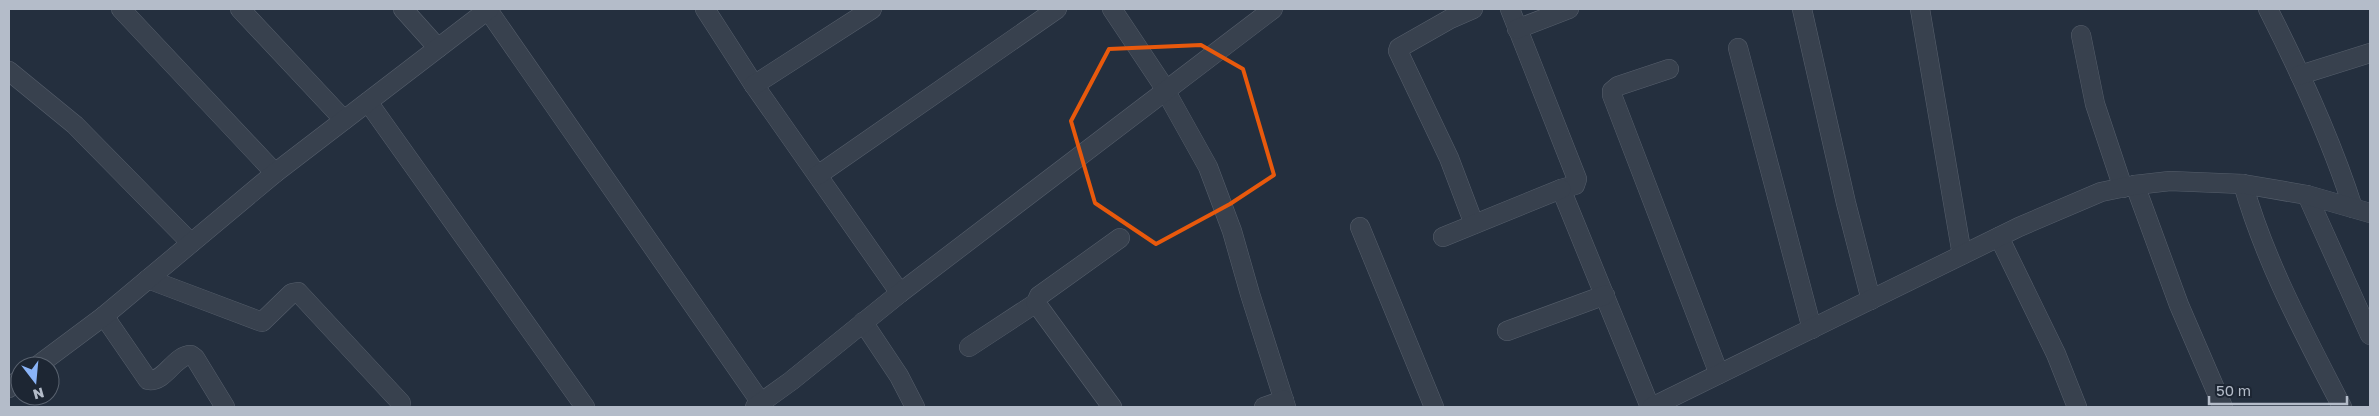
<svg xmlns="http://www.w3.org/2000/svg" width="2379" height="416" font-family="'Golos Text',sans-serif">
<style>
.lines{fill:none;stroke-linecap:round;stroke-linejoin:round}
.minor-casing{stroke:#565f6c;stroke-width:20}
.minor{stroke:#38414e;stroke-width:19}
.marked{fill:none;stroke:#e8590c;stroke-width:4;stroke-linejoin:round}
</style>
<rect width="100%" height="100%" fill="#242f3e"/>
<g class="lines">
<defs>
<g id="minor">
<path d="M121,9l154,164"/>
<path d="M240,9l104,111"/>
<path d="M403,9l35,39"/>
<path d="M705,9l49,76 146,208"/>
<path d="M1112,9l48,72 48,86 24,64 18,63 36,113"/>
<path d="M1473,9l-23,10 -51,29 -1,3 51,107 25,66"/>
<path d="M1510,9l67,170 -2,6 -14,4 89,218"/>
<path d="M1802,9l44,194 25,97"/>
<path d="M1920,9l42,246"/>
<path d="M2268,9c33,65 63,130 85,199"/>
<path d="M488,10l276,397"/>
<path d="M1517,29l52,-20"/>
<path d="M2081,35l14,69 28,84"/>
<path d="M1738,48l74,281"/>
<path d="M1669,69l-51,17 -6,5v4l107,279"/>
<path d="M9,71l66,54 116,118"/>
<path d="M2300,75l70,-22"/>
<path d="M754,85l118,-76"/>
<path d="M368,102l217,305"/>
<path d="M818,175l239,-166"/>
<path d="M2243,184c23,80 61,149 99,223"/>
<path d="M2135,185l44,120 44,102"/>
<path d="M2307,195l63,140"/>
<path d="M1360,227l74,180"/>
<path d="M1443,237l118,-48"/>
<path d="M1999,237l57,117 21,53"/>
<path d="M148,279l114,43 30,-29 6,-1 103,111"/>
<path d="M104,316l44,64c17,3 26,-25 43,-25l4,3 30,49"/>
<path d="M863,322l36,54 16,31"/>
<path d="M1507,331l98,-36"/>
<path d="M969,347l67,-44"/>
<path d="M37,366l67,-50 171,-143 214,-164"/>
<path d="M9,388l11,-9"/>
<path d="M755,407l36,-26 109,-88 373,-284"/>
<path d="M1112,407l-76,-104 3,-7 81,-58"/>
<path d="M1264,407l20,-7"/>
<path d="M1652,407l367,-180 82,-35 34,-7 35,-4 73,3 64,11 63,18"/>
</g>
</defs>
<!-- minor casing -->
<use href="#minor" class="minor-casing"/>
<!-- minor -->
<use href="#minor" class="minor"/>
</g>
<!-- marked area -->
<path class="marked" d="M1201,45l42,24 31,106 -44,29 -74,40 -61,-41 -24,-82 38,-72z"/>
<!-- border -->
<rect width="2379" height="416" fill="none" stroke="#b4bcc9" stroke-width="20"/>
<!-- north arrow -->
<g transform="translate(35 381) rotate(164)"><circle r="24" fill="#1d2633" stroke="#59626f"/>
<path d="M0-4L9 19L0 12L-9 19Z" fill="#8ab4f8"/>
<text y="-8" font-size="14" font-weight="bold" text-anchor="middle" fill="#b4bcc9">N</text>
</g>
<!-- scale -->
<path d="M2209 396v8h138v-8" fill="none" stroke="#b4bcc9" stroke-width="2.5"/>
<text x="2216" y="396" font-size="15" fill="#b4bcc9" stroke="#1d2633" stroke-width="4" paint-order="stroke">50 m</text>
</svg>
